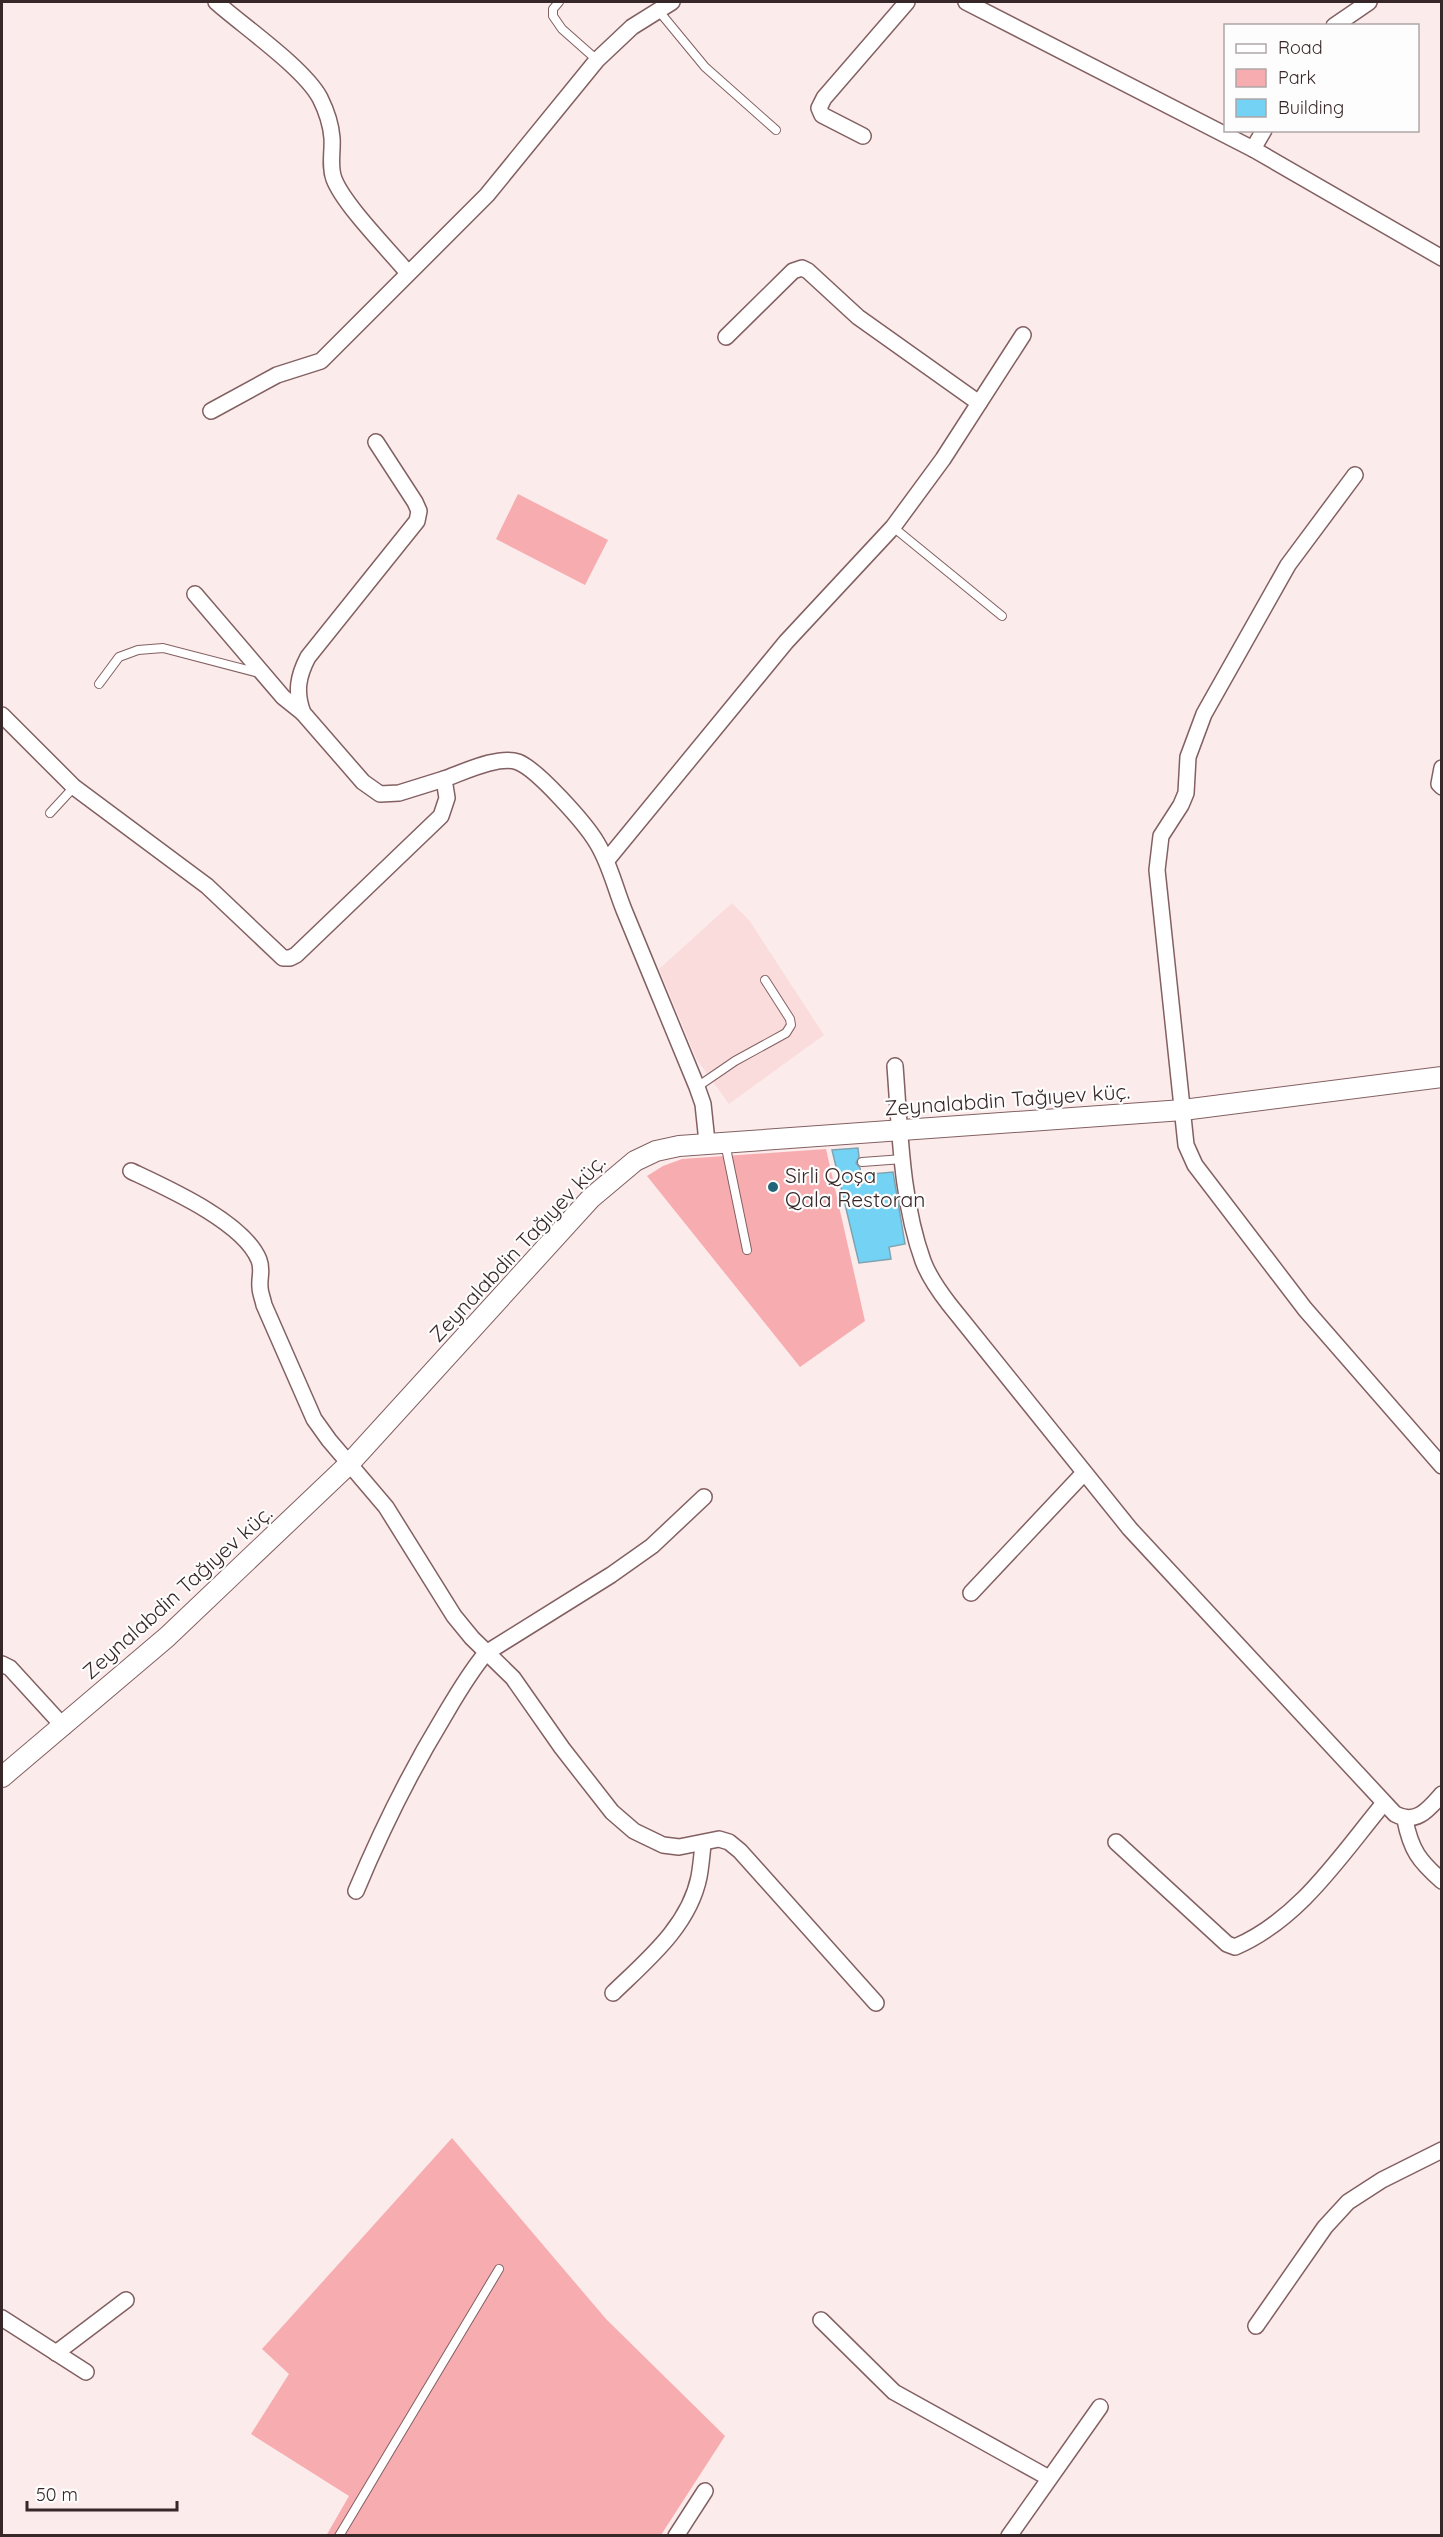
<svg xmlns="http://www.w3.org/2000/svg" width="1443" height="2537" font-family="Quicksand,sans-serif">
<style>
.built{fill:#fbdcdd}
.green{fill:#f7acb0}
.building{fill:#74d3f4;stroke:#7ea4b2;stroke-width:1.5}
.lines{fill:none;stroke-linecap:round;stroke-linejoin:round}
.service-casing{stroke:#836062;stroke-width:10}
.minor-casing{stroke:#836062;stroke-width:18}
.tertiary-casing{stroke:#836062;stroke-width:22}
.service{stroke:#fff;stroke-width:8}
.minor{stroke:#fff;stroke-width:15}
.tertiary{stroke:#fff;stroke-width:20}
.poi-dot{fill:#236478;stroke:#fdfdfd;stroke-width:2}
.labels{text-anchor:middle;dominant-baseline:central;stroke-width:4.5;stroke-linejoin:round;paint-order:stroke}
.street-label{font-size:21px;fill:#372728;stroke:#fdfdfd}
.poi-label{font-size:21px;fill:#372728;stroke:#fdfdfd;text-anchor:start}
</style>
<rect width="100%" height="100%" fill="#fcebeb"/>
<!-- built -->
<path class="built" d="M732,903l17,17 75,115 -95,69 -32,-44 -38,-91z"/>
<!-- green -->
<g class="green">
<path d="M518,494l90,46 -23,45 -89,-46z"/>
<path d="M826,1149l39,172 -65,46 -153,-191 16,-10 19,-7z"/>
<path d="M452,2138l154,181 119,117 -64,99 -335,1 23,-40 -98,-62 38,-60 -27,-25z"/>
</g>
<!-- building -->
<path class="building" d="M858,1148l1,9 -3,6 4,5 1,7 32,-3 12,72 -16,3 2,12 -32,4 -27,-113z"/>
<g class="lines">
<defs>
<g id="service">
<path d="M559,2l-6,7v7l9,13 35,31"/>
<path d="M658,10l47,57 71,63"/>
<path d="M893,527l109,89"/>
<path d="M99,684l20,-27 19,-7 25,-2 96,25"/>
<path d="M50,813l24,-26"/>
<path d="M697,1087l38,-26 51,-28 5,-8 -1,-6 -25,-39"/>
<path d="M725,1143l22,107"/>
<path d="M862,1162l41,-3"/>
<path d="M339,2536l160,-267"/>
</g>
<g id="minor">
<path d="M216,2c27,24 88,66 104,96 6,12 11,27 12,40 1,13 -3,28 2,41 10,26 55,71 74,94"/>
<path d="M966,2l287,147 189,109"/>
<path d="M1334,26l35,-24"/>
<path d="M863,136l-41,-21 -3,-7 5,-10 83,-96"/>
<path d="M1253,149l11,-19"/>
<path d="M726,337l67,-66 9,-3 6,3 50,46 121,86"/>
<path d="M211,411l66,-36 44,-14 166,-166 110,-135 35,-33 40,-25"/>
<path d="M376,442l39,60 4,9 -2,10 -109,136c-10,19 -13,35 -5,56l60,69 17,12 19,-1 45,-14"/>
<path d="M1355,475l-67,90 -84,149 -16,43 -2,36 -5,12 -20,31 -4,34 29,275 9,20 110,144 137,157"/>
<path d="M195,594l88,103 20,16"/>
<path d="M2,715l72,72 133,99 76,72h7l6,-3 145,-139 6,-18 -3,-19c20,-7 55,-24 74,-17 19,7 68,62 79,81 13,21 18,45 27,67 24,59 49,118 73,177l6,17 4,38"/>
<path d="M1442,768l-3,16 3,3"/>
<path d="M607,860l179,-218 107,-115 50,-68 80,-124"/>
<path d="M895,1066c5,64 6,134 28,195 6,16 16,30 26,43l181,225 265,285c21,11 33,-4 47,-20"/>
<path d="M131,1171c36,17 113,51 128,89 4,10 0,17 1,27 0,6 3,12 4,18l50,114 15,21 57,67 68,109 18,22 41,40 49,70 50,64 22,19 29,14 16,2 40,-8 10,3 11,9 136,152"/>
<path d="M971,1593l112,-119"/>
<path d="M2,1664l8,4 54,59"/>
<path d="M1405,1820c6,30 14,41 37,61"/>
<path d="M1116,1842l111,102 8,3c65,-28 105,-91 149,-144"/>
<path d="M356,1891c25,-60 53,-117 87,-173 13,-22 26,-45 43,-65l125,-78 41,-29 52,-49"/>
<path d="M613,1993c34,-33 76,-67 86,-116 2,-11 3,-22 4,-33"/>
<path d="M2,2318l84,54"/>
<path d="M821,2320l73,72 155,86"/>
<path d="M1256,2326l69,-99 23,-25 34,-22 60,-30"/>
<path d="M56,2353l70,-53"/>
<path d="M676,2536l29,-45"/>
<path d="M1009,2536l91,-129"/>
</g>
<path id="tertiary" d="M2,1777l165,-140 182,-173 242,-266 44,-37 21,-10 23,-5 504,-36 259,-33"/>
</defs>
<!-- service casing -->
<use href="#service" class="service-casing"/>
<!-- minor casing -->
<use href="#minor" class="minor-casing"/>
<!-- tertiary casing -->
<use href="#tertiary" class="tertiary-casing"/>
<!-- service -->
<use href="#service" class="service"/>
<!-- minor -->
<use href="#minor" class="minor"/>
<!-- tertiary -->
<use href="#tertiary" class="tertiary"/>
</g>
<!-- markers -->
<circle class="poi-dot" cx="773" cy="1187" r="6"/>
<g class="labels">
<!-- street labels -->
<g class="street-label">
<text transform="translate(1007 1099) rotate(-4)">Zeynalabdin Tağıyev küç.</text>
<text transform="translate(517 1248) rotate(-47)">Zeynalabdin Tağıyev küç.</text>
<text transform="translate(177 1592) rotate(-42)">Zeynalabdin Tağıyev küç.</text>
</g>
<!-- poi labels -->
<g class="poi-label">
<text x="785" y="1175">Sirli Qoşa<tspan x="785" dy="24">Qala Restoran</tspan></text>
</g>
</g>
<!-- border -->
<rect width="1443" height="2537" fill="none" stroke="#372728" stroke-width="6"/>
<!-- legend -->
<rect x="1224" y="24" width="195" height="108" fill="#fdfdfd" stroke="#aea7a8" stroke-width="1.5"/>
<rect x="1236" y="44" width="30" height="9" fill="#ffffff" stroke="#aea7a8" stroke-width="1.5"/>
<text x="1278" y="54" font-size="18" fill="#372728">Road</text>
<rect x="1236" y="69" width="30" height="18" fill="#f7acb0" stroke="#aea7a8" stroke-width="1.5"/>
<text x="1278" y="84" font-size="18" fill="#372728">Park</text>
<rect x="1236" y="99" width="30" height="18" fill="#74d3f4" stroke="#aea7a8" stroke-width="1.5"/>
<text x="1278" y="114" font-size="18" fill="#372728">Building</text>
<!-- scale -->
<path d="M27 2501v9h150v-9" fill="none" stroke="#372728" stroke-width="3"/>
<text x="36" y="2501" font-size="18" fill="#372728" stroke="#fdfdfd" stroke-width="4.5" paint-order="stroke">50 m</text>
</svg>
